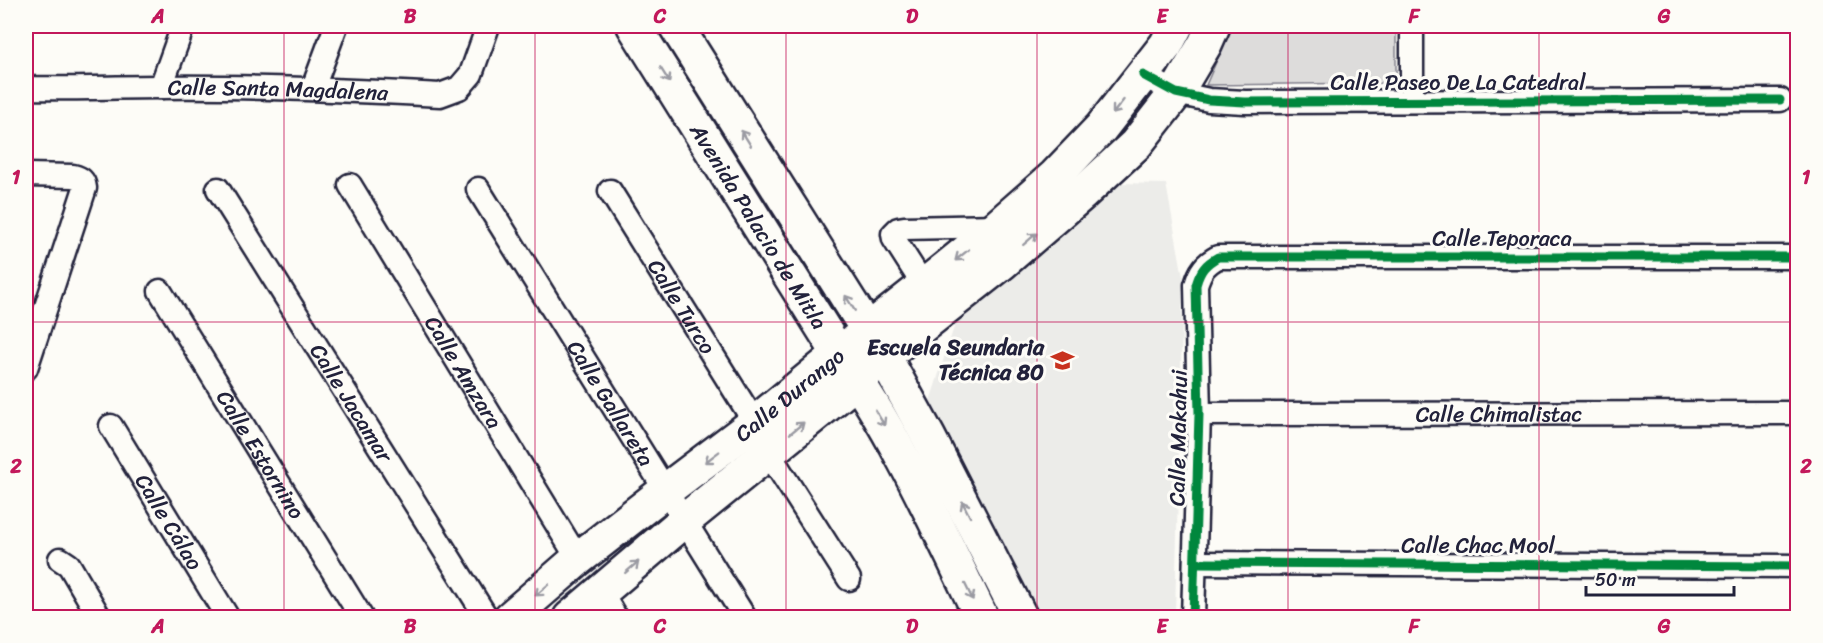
<svg xmlns="http://www.w3.org/2000/svg" width="1823" height="643" font-family="Sriracha,sans-serif">
<style>
.built{fill:#ecece9}
.green{fill:#dddcdb;stroke:#807f8b;stroke-width:1.5}
.lines{fill:none;stroke-linecap:round;stroke-linejoin:round}
.minor-casing{stroke:#22223b;stroke-width:27}
.secondary-casing{stroke:#22223b;stroke-width:38}
.minor{stroke:#fdfcf7;stroke-width:22}
.secondary{stroke:#fdfcf7;stroke-width:33}
.cycleway-casing{stroke:#fdfcf7;stroke-width:13}
.cycleway{stroke:#00873e;stroke-width:9}
.oneway{stroke:#9a9aa2}
.grid{fill:none;stroke:#c2185b;stroke-width:1.5;stroke-opacity:0.55}
.labels{text-anchor:middle;dominant-baseline:central;stroke-width:6;stroke-linejoin:round;paint-order:stroke}
.street-label{font-size:22px;fill:#22223b;stroke:#fdfcf7}
.poi-label{font-size:22px;font-weight:bold;fill:#22223b;stroke:#fdfcf7;text-anchor:end}
.neatline{fill:none;stroke:#c2185b;stroke-width:2}
.grid-label{font-size:20px;text-anchor:middle;font-weight:bold;fill:#c2185b}
</style>
<rect width="100%" height="100%" fill="#fdfcf7"/>
<filter id="ink" filterUnits="userSpaceOnUse"><feTurbulence type="fractalNoise" baseFrequency=".0167" numOctaves="2"/><feDisplacementMap in="SourceGraphic" scale="12" xChannelSelector="R" yChannelSelector="G"/><feConvolveMatrix kernelMatrix="1 2 1 2 8 2 1 2 1" color-interpolation-filters="sRGB"/></filter>
<g filter="url(#ink)">
<!-- built -->
<path class="built" d="M1118,183l48,1 17,93 -8,340h-140l-105,-216 27,-83 126,-103z"/>
<!-- green -->
<path class="green" d="M1232,26h164v49l-10,8 -180,2z"/>
<g class="lines">
<defs>
<g id="minor">
<path d="M1143,75l33,18 33,7 36,2 535,-2"/>
<path d="M161,87l22,-61"/>
<path id="s1" d="M26,88c45,1 91,-1 136,-1 93,-1 185,3 278,8l19,-7 12,-14 17,-48"/>
<path d="M313,88l23,-62"/>
<path d="M1412,101v-75"/>
<path d="M26,175l47,1c8,2 11,4 12,12l-59,180"/>
<path id="s2" d="M350,185l228,374"/>
<path id="s3" d="M218,189l269,429"/>
<path id="s4" d="M478,189l267,429"/>
<path id="s5" d="M610,191l145,232"/>
<path d="M924,286l-30,-47 -1,-5 5,-5 6,-1 94,-2"/>
<path id="s6" d="M160,291l202,327"/>
<path id="s7" d="M1199,414l599,-1"/>
<path id="s8" d="M111,426l117,192"/>
<path d="M768,452l81,127"/>
<path d="M60,559l9,6 31,53"/>
<path d="M1195,563l603,3"/>
<path d="M601,593l15,25"/>
<path d="M1193,618l6,-204 -3,-129c4,-14 9,-21 22,-28h580"/>
</g>
<g id="secondary">
<path id="s9" d="M634,26l205,328c58,81 99,174 143,264"/>
<path d="M676,26l208,330 45,82 92,180"/>
<path id="s10" d="M510,618l68,-59 87,-68 90,-68 112,-92 57,-45 74,-60 57,-50 46,-48 65,-83 10,-19"/>
<path d="M570,618l114,-97 174,-141 26,-24 118,-93 81,-70 53,-49 40,-51 29,-49 8,-18"/>
</g>
</defs>
<!-- minor casing -->
<use href="#minor" class="minor-casing"/>
<!-- secondary casing -->
<use href="#secondary" class="secondary-casing"/>
<!-- minor -->
<use href="#minor" class="minor"/>
<!-- secondary -->
<use href="#secondary" class="secondary"/>
<defs>
<g id="cycleway">
<path d="M1143,75l33,18 33,7 36,2 535,-2"/>
<path d="M1195,563l603,3"/>
<path d="M1193,618l6,-204 -3,-129c4,-14 9,-21 22,-28h580"/>
</g>
</defs>
<!-- cycleway casing -->
<use href="#cycleway" class="cycleway-casing"/>
<!-- cycleway -->
<use href="#cycleway" class="cycleway"/>
</g>
<!-- one-way arrows -->
<defs><path id="oneway-shaft" d="M-6 0H5M1.5-3L5.5 0L1.5 3" fill="none" stroke-width="1.6" stroke-linecap="round" stroke-linejoin="round" transform="scale(1.5)"/></defs>
<g class="oneway">
<use href="#oneway-shaft" transform="translate(665 75) rotate(58)"/>
<use href="#oneway-shaft" transform="translate(1118 107) rotate(128)"/>
<use href="#oneway-shaft" transform="translate(746 138) rotate(-122)"/>
<use href="#oneway-shaft" transform="translate(1030 239) rotate(-41)"/>
<use href="#oneway-shaft" transform="translate(962 255) rotate(141)"/>
<use href="#oneway-shaft" transform="translate(850 303) rotate(-122)"/>
<use href="#oneway-shaft" transform="translate(880 418) rotate(59)"/>
<use href="#oneway-shaft" transform="translate(797 428) rotate(-39)"/>
<use href="#oneway-shaft" transform="translate(712 457) rotate(143)"/>
<use href="#oneway-shaft" transform="translate(966 509) rotate(-117)"/>
<use href="#oneway-shaft" transform="translate(632 567) rotate(-41)"/>
<use href="#oneway-shaft" transform="translate(542 590) rotate(139)"/>
<use href="#oneway-shaft" transform="translate(969 592) rotate(64)"/>
</g>
</g>
<!-- grid -->
<path class="grid" d="M284,26v592M535,26v592M786,26v592M1037,26v592M1288,26v592M1539,26v592M26,322h1772"/>
<!-- icons -->
<defs>
<symbol id="school-bare" viewBox="-9 -9 18 18"><path d="M0-5L7-2L0 1L-7-2ZM-4 1L0 2.5L4 1V4Q0 6-4 4Z" fill="#c8321e" stroke="#fdfcf7" stroke-width="2.5" paint-order="stroke"/></symbol>
</defs>
<g fill-rule="evenodd">
<use href="#school-bare" x="1046" y="344" width="33" height="33"/>
</g>
<g class="labels">
<!-- street labels -->
<g class="street-label">
<text x="1458" y="82">Calle Paseo De La Catedral</text>
<text stroke="none"><textPath href="#s1" startOffset="252">Calle Santa Magdalena</textPath></text>
<text stroke="none"><textPath href="#s9" startOffset="236">Avenida Palacio de Mitla</textPath></text>
<text x="1502" y="238">Calle Teporaca</text>
<text stroke="none"><textPath href="#s5" startOffset="136">Calle Turco</textPath></text>
<text stroke="none"><textPath href="#s2" startOffset="219">Calle Amzara</textPath></text>
<text stroke="none"><textPath href="#s10" startOffset="358">Calle Durango</textPath></text>
<text stroke="none"><textPath href="#s3" startOffset="252">Calle Jacamar</textPath></text>
<text stroke="none"><textPath href="#s4" startOffset="252">Calle Gallareta</textPath></text>
<text stroke="none"><textPath href="#s7" startOffset="300">Calle Chimalistac</textPath></text>
<text transform="translate(1178 438) rotate(-89)">Calle Makahui</text>
<text stroke="none"><textPath href="#s6" startOffset="192">Calle Estornino</textPath></text>
<text stroke="none"><textPath href="#s8" startOffset="112">Calle Cálao</textPath></text>
<text x="1478" y="545">Calle Chac Mool</text>
</g>
<!-- poi labels -->
<g class="poi-label">
<text x="1044" y="347">Escuela Seundaria<tspan x="1044" dy="25">Técnica 80</tspan></text>
</g>
</g>
<!-- margin -->
<rect width="1823" height="643" fill="none" stroke="#fdfcf7" stroke-width="66"/>
<!-- scale -->
<path d="M1586 586v9h148v-9" fill="none" stroke="#22223b" stroke-width="3"/>
<text x="1595" y="586" font-size="18" fill="#22223b" stroke="#fdfcf7" stroke-width="4.5" paint-order="stroke">50 m</text>
<rect x="33" y="33" width="1757" height="577" class="neatline"/>
<g class="grid-label">
<text x="158" y="23">A</text>
<text x="410" y="23">B</text>
<text x="660" y="23">C</text>
<text x="912" y="23">D</text>
<text x="1162" y="23">E</text>
<text x="1414" y="23">F</text>
<text x="1664" y="23">G</text>
<text x="16" y="184">1</text>
<text x="1806" y="184">1</text>
<text x="16" y="473">2</text>
<text x="1806" y="473">2</text>
<text x="158" y="633">A</text>
<text x="410" y="633">B</text>
<text x="660" y="633">C</text>
<text x="912" y="633">D</text>
<text x="1162" y="633">E</text>
<text x="1414" y="633">F</text>
<text x="1664" y="633">G</text>
</g>
</svg>
